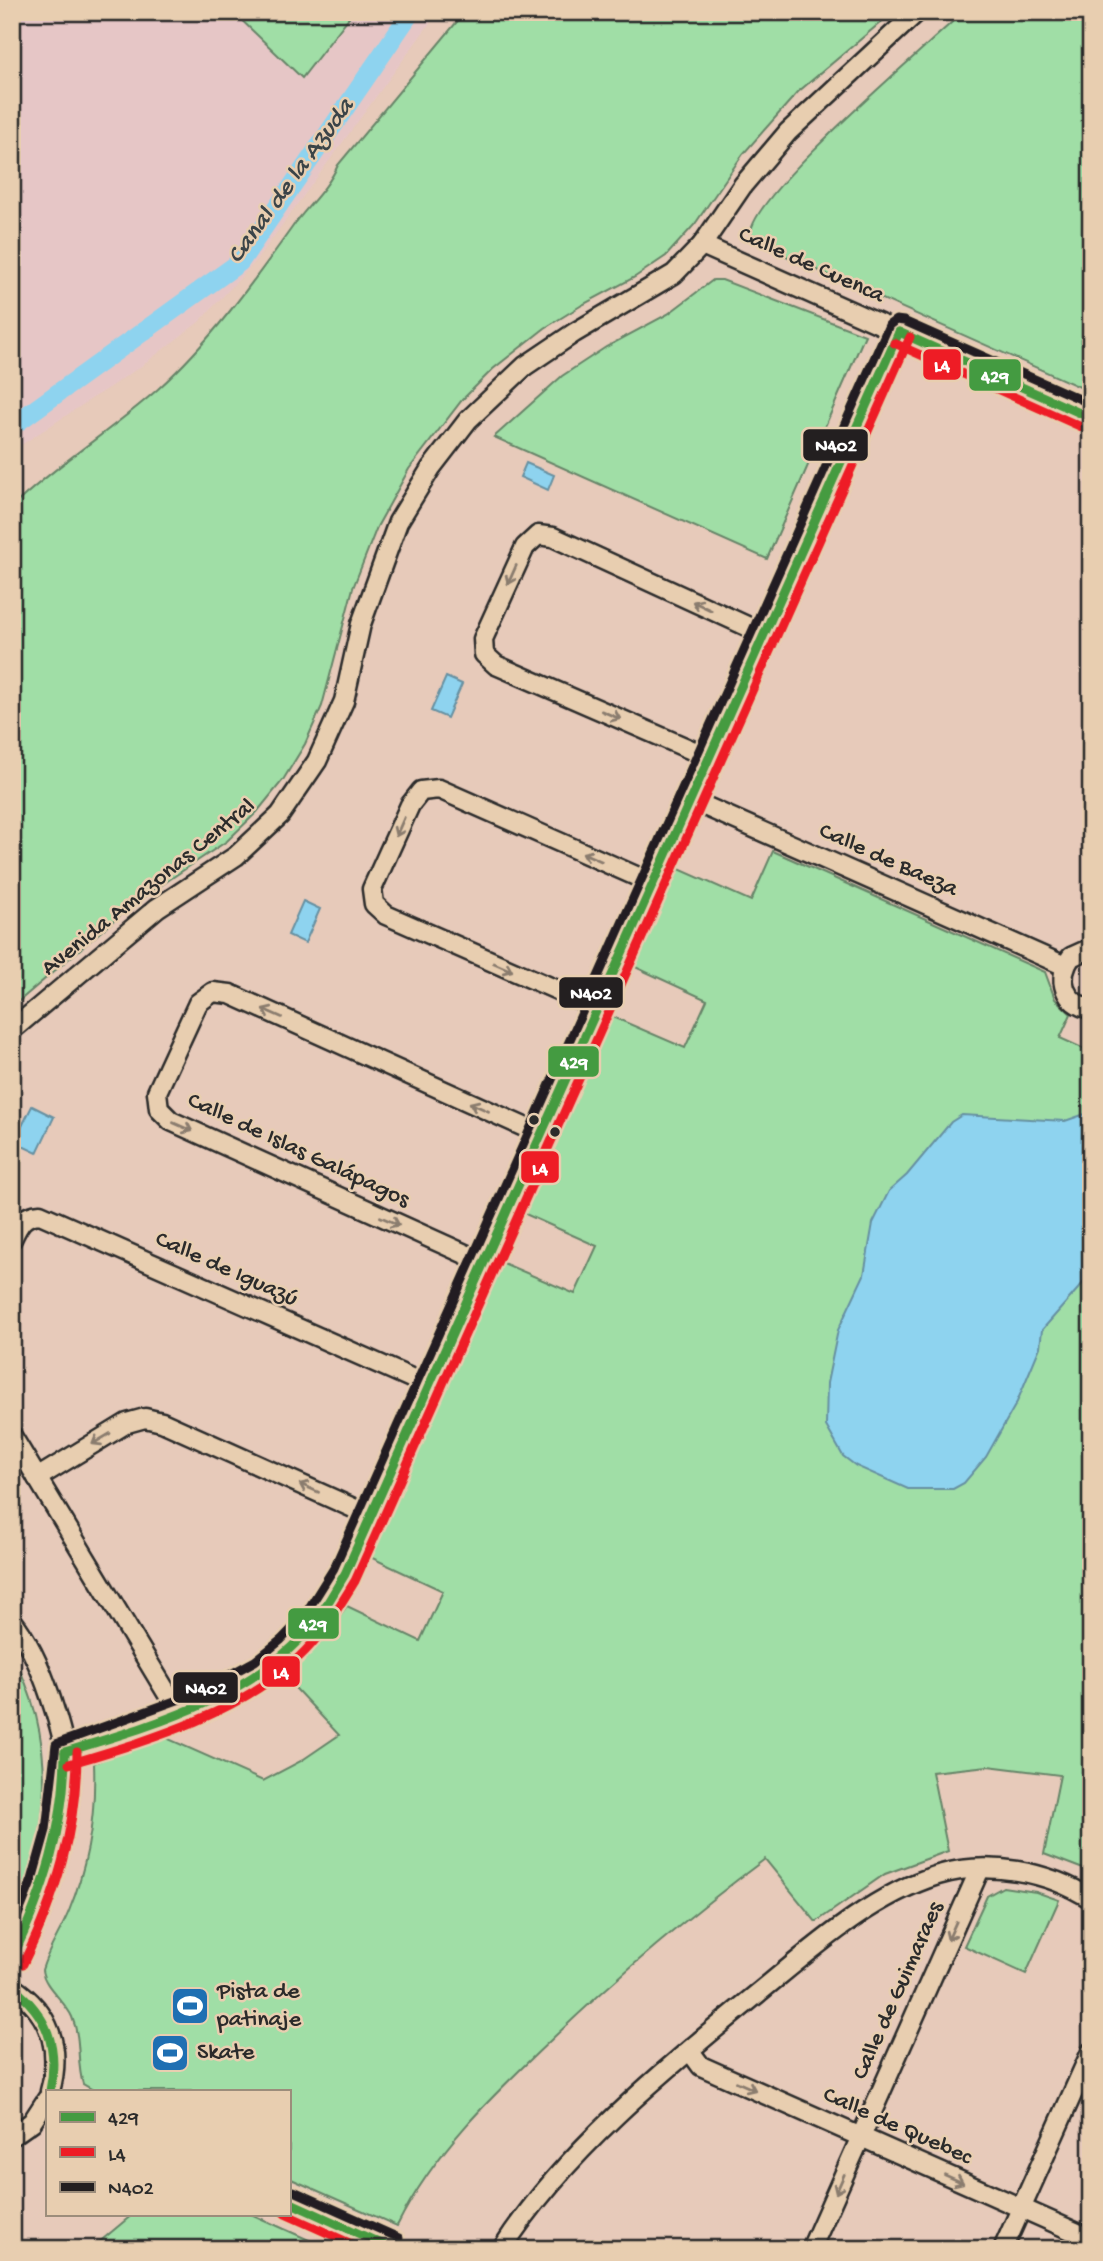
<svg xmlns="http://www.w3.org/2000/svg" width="1103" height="2261" font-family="'Gochi Hand',sans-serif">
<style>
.built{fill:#e6c6c6}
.green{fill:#a0dea6;stroke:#668468;stroke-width:2}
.water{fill:#8ed3ef;stroke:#6690a1;stroke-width:2}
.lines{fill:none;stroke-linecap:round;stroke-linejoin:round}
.canal{stroke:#8ed3ef;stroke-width:19}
.minor-casing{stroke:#2b2b2b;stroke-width:23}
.minor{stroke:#e8ceb0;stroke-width:18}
.bus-1-casing{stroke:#e8ceb0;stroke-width:14}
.bus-2-casing{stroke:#e8ceb0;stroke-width:14}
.bus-3-casing{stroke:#e8ceb0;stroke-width:14}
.bus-1{stroke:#449b41;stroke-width:9}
.bus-2{stroke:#ee1c25;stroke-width:9}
.bus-3{stroke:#231f20;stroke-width:9}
.oneway{stroke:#8a7c6e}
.bus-dot{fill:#2b2b2b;stroke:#e8ceb0;stroke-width:2.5}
.labels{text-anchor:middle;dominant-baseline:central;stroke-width:5;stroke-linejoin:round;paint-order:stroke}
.street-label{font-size:24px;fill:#2b2b2b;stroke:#e8ceb0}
.poi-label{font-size:24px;fill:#2b2b2b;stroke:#e8ceb0;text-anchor:start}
.water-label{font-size:26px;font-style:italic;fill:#3a4448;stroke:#e8ceb0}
.line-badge{stroke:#e8ceb0;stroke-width:2.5}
.badge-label{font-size:19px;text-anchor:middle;font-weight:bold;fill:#fff}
</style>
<rect width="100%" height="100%" fill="#e7caba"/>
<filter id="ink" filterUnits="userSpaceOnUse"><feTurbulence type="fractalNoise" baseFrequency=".0143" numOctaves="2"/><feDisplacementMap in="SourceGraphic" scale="14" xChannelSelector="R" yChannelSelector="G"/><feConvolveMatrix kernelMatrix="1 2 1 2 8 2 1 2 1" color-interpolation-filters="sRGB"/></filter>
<g filter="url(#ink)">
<!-- built -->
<path class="built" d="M12,12h426l-183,250 -56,60 -59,45 -128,84z"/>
<!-- green -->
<g class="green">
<path d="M233,12h120l-51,66z"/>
<path d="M465,12h428l-95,80 -55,62 -48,70 -29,32 -31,21 -53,28 -37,23 -52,41 -31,31 -53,69 -32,58 -24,61 -31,118 -17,38 -22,36 -26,32 -30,29 -94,63 -121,103v-500c46,-44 99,-76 146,-118 51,-46 93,-104 133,-160 15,-22 36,-39 47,-64z"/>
<path d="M963,12h128v380l-334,-149 -6,-6c-10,-35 179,-193 212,-225z"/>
<path d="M713,280h9l143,55 -98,224 -273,-122 68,-61 44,-29 62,-33z"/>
<path d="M773,851l272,121 10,27 16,15 -11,24 31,14v820l-47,-18 16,-79 -72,-9 -56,6 16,79 -63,23 -69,48 -51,-63c-74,55 -145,115 -212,179 -60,57 -119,113 -156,188l-108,-48v-87h-194l-12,-7c-7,-21 -1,-43 -11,-67 -7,-16 -28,-30 -30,-47 6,-21 19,-39 27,-59 20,-49 27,-96 25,-148l68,-27 101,45 38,-20 38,-26 -55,-59 36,-33 27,-37 73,35 23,-50 -73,-34 131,-295 74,32 22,-48 -74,-33 88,-197 74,32 22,-48 -74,-34 44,-98 74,33z"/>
<path d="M12,1654c45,83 40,181 0,265z"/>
<path d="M1003,1887l33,5 23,8 -33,74 -62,-28 23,-50z"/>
<path d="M133,2214h118l78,35h-238z"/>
</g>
<!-- water -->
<g class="water">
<path d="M526,463l28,12 -6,15 -28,-13z"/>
<path d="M446,677l16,7 -15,34 -16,-7z"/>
<path d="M303,901l17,8 -15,34 -17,-8z"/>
<path d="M32,1106l22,11 -17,36 -23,-11z"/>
<path d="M1091,1112v162l-49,56 -2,17 -23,55 -31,55 -22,26 -11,6h-45l-52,-23 -13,-10 -17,-30 1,-43 11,-53 26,-55 9,-52 16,-32 18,-16 44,-53 11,-7 103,6z"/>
</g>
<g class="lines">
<!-- canal -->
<path class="canal" d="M12,426l228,-164 171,-250"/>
<defs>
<g id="minor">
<path d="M702,245l389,173"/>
<path d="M710,758l-214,-93 -12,-11 -1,-15 42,-92 13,-12 15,2 211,97"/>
<path d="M691,800l374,166"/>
<path d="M1091,948l-20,9c-15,22 -7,47 20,52"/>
<path d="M598,1008l-212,-93 -12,-11 -2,-15 38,-84 11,-14 18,-2 215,95"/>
<path d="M12,1030l145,-122 79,-52 44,-41 37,-54 27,-60 17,-77 37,-102 33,-54 37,-48 57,-54 49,-33 100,-59 28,-29 41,-60 45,-53 129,-120"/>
<path d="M12,1239c7,-15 11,-24 28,-25l389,172"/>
<path d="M485,1263l-314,-142 -12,-12 -2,-17 41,-89 15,-11 17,2 312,141"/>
<path d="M12,1436l167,277"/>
<path d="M37,1478l90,-55 18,-5 17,4 209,94"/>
<path d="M12,1620c18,23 29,49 38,76 6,19 13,38 15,57 8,71 -22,144 -53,206"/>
<path d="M65,1752c85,-26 191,-55 248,-128 12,-16 21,-33 32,-50l554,-1242"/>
<path d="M12,1987c38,25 50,61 38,104"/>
<path d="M690,2051l11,15 390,173"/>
<path d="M12,2136l20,-14 15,-23"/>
<path d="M289,2202l105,47"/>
<path d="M502,2249c62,-98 166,-182 255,-255 54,-44 113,-98 181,-119 50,-15 110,-4 153,24"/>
<path d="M811,2249l169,-380"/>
<path d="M1003,2249l88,-197"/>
</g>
</defs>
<!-- minor casing -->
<use href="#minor" class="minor-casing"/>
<!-- minor -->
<use href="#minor" class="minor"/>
<defs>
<g id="bus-1">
<path d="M899,332l192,86"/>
<path d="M65,1752c88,-27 188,-54 248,-128 13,-16 22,-34 32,-50l554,-1242"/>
<path d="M12,1958c32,-66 53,-132 53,-206"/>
<path d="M12,1987c36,28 47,60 38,104"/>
<path d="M289,2202l104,47"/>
</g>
<g id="bus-2">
<path d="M894,343l192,86"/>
<path d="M69,1764c79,-24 166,-48 229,-106 24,-22 40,-50 57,-77l555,-1244"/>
<path d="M23,1964c33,-68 54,-136 54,-212"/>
<path d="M285,2214l78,35"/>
</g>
<g id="bus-3">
<path d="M12,1930l20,-50 14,-50 10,-86 138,-50 61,-33 26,-21 23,-24 30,-48 555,-1243 7,-5 8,1 187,83"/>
<path d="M294,2191l105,47"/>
</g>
</defs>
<!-- bus-1 casing -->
<use href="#bus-1" class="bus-1-casing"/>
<!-- bus-2 casing -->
<use href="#bus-2" class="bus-2-casing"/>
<!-- bus-3 casing -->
<use href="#bus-3" class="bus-3-casing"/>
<!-- bus-1 -->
<use href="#bus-1" class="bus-1"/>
<!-- bus-2 -->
<use href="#bus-2" class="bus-2"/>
<!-- bus-3 -->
<use href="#bus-3" class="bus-3"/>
</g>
<!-- one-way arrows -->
<defs><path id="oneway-shaft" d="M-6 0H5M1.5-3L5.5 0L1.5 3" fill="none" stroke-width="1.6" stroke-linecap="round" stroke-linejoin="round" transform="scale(1.75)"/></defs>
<g class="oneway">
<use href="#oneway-shaft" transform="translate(512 575) rotate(114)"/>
<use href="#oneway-shaft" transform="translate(702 606) rotate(-155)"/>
<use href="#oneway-shaft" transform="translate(611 715) rotate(23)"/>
<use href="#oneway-shaft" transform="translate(400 827) rotate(114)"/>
<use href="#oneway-shaft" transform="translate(592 857) rotate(-156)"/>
<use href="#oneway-shaft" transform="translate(503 967) rotate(24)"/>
<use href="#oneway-shaft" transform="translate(272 1013) rotate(-156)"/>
<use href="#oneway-shaft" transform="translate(479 1107) rotate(-156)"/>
<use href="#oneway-shaft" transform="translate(183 1127) rotate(24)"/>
<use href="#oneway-shaft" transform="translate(390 1221) rotate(24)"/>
<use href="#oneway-shaft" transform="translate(101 1439) rotate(149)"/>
<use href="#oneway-shaft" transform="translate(309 1488) rotate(-156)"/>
<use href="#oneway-shaft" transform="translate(952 1931) rotate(114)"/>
<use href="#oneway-shaft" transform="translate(746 2086) rotate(24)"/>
<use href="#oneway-shaft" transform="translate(954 2179) rotate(24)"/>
<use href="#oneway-shaft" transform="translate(840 2184) rotate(114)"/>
</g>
</g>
<!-- icons -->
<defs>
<symbol id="stadium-square" viewBox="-11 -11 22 22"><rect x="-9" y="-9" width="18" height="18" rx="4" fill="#1f6fb2" stroke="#e8ceb0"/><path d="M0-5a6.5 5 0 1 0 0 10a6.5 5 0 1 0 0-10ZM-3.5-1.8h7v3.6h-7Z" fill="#fff"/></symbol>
</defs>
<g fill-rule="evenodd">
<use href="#stadium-square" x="168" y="1984" width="44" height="44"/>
<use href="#stadium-square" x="148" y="2031" width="44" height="44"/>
</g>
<!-- markers -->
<g class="bus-dot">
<circle cx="534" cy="1120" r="6"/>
<circle cx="555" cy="1132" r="6"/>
</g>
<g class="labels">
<!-- street labels -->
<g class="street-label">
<text transform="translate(811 266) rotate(24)">Calle de Cuenca</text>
<text transform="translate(888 861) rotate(24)">Calle de Baeza</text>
<text transform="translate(149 888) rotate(-39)">Avenida Amazonas Central</text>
<text transform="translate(298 1151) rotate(25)">Calle de Islas Galápagos</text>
<text transform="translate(226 1270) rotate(24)">Calle de Iguazú</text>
<text transform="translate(899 1991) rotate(-66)">Calle de Guimaraes</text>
<text transform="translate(897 2127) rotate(24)">Calle de Quebec</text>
</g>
<!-- poi labels -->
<g class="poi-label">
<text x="217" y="1992">Pista de<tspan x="217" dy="28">patinaje</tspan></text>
<text x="197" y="2053">Skate</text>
</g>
<!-- water labels -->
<g class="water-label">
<text transform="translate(292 182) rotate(-54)">Canal de la Azuda</text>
</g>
</g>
<g class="line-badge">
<rect x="922" y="348" width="40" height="33" rx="7" fill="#ee1c25"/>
<rect x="968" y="358" width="54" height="34" rx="7" fill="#449b41"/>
<rect x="802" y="428" width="67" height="34" rx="7" fill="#231f20"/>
<rect x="558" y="976" width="66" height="33" rx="7" fill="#231f20"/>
<rect x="547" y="1045" width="53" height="33" rx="7" fill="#449b41"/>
<rect x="520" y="1150" width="40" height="34" rx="7" fill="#ee1c25"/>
<rect x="287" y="1607" width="53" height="33" rx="7" fill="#449b41"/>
<rect x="261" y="1655" width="40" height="33" rx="7" fill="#ee1c25"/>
<rect x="172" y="1671" width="67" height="33" rx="7" fill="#231f20"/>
</g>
<g class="badge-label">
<text x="942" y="371">L4</text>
<text x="995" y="382">429</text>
<text x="836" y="451">N402</text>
<text x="591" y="999">N402</text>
<text x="574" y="1068">429</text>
<text x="540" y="1174">L4</text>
<text x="313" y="1630">429</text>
<text x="281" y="1678">L4</text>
<text x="206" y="1694">N402</text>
</g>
<!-- margin -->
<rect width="1103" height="2261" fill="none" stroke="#e8ceb0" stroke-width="42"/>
<rect x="21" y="21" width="1061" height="2219" fill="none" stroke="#2b2b2b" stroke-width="2.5" filter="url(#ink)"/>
<!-- legend -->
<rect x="46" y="2090" width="245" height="126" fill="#e8ceb0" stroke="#9c8d7b" stroke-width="2"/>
<rect x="60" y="2112" width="35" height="10" fill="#449b41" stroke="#9c8d7b" stroke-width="2"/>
<text x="108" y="2124" font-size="21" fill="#2b2b2b">429</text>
<rect x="60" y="2147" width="35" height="10" fill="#ee1c25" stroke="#9c8d7b" stroke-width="2"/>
<text x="108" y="2160" font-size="21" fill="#2b2b2b">L4</text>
<rect x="60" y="2182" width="35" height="10" fill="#231f20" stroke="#9c8d7b" stroke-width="2"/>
<text x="108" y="2194" font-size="21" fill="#2b2b2b">N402</text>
</svg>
